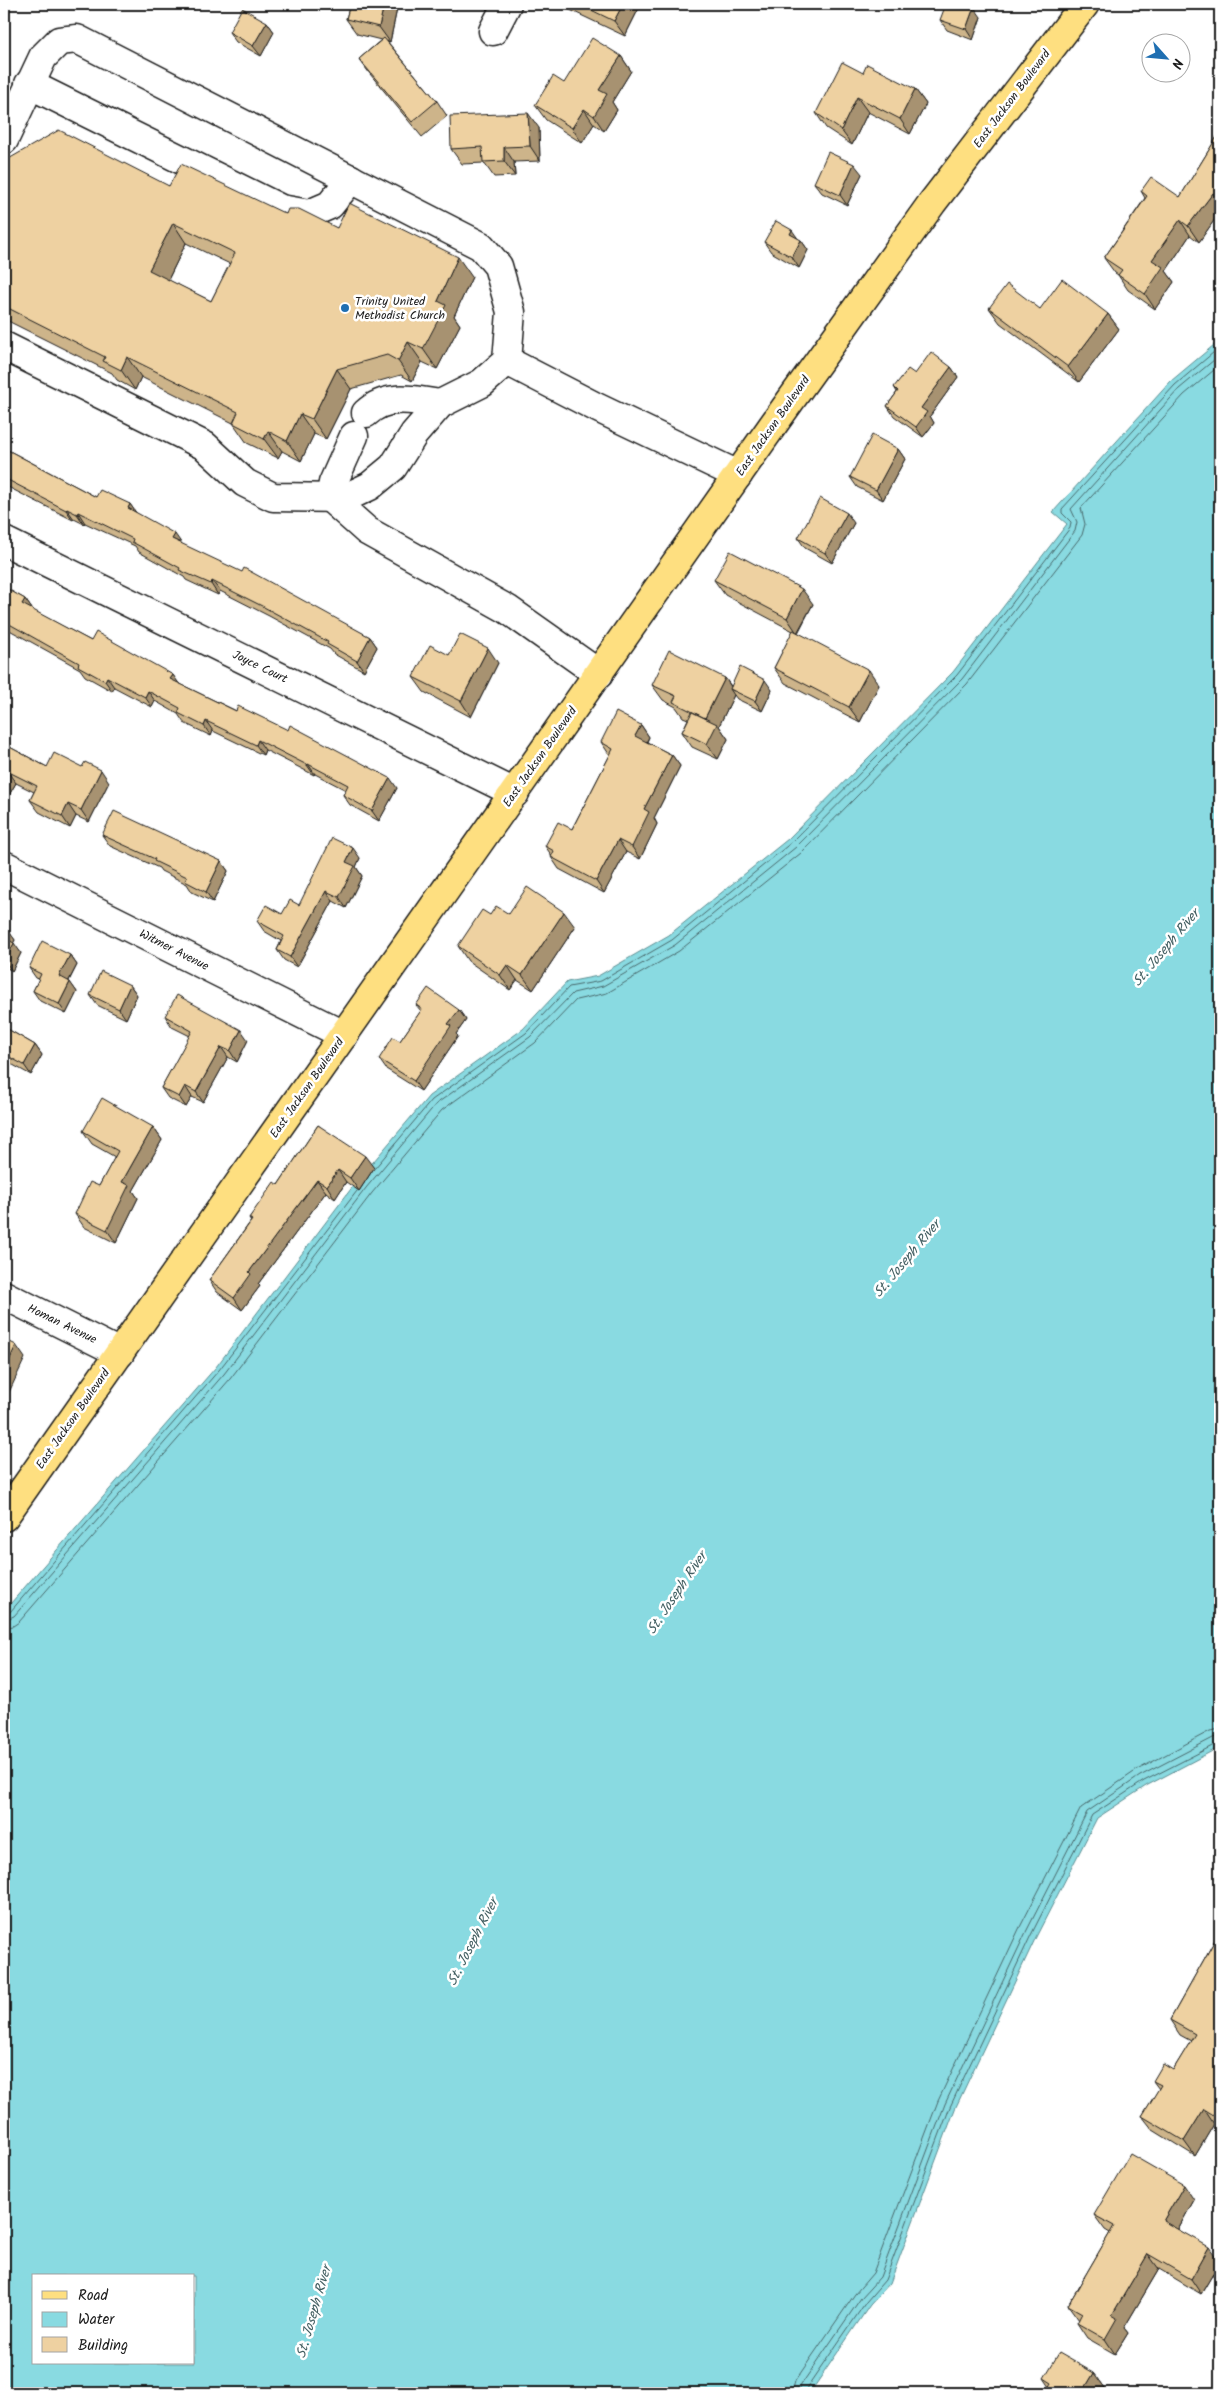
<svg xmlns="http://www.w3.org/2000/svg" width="1224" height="2397" font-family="Kalam,sans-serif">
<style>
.water{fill:#89dae1;stroke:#5d8e92;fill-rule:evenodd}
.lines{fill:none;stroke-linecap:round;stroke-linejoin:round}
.shore{stroke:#48686b;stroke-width:1}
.minor-casing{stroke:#1c1c1c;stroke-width:31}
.major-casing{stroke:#1c1c1c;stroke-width:31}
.minor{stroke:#fff;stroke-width:28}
.major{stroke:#fedf80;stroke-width:28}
.wall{fill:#cdb48a;stroke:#1c1c1c;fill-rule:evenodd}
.shaded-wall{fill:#a79271;stroke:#1c1c1c}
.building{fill:#eed1a1;stroke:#1c1c1c;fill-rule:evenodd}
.poi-dot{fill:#1f6fb2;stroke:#fff;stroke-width:2}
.labels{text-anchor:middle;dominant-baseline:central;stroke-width:5;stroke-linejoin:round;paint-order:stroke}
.street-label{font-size:12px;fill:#1c1c1c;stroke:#fff}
.poi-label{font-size:12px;fill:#1c1c1c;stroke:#fff;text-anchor:start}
.water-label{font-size:14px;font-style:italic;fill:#425e61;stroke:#fff}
</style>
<rect width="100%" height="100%" fill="#fff"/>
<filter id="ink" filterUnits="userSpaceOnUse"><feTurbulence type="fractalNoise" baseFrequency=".02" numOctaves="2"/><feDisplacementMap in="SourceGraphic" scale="10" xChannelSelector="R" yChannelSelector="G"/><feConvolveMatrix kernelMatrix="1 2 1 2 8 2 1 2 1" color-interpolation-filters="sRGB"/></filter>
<g filter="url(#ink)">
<!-- water -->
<path class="water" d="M1220,340v1407l-74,39 -49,32 -61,119 -81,172 -65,174 -20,22 -60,88h-806v-782l212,-244 141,-186 72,-85 94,-67 44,-47 31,-6 71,-41 119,-96 165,-167 114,-148 -14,-12 118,-131zM34,2276h160v87h-160z"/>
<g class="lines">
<!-- shore -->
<g class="shore">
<path d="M375,1168l57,-68 94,-67 43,-46 32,-6 71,-41 120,-98 165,-167 113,-147 1,-6 -9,-9v-4l113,-124 45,-38"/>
<path d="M4,1614l6,-2 209,-242 138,-179"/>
<path d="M4,1620l10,-4 210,-242 142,-186 70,-84 94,-67 43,-44 30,-7 72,-41 121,-98 166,-168 113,-148 2,-9 -6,-13 108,-120 41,-34"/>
<path d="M4,1628l9,-2 6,-4 211,-243 142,-186 70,-83 93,-67 41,-43 31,-7 72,-42 122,-98 166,-169 115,-149 3,-11 -4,-16 103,-113 36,-30"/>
<path d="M792,2393l3,-12 60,-87 18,-21 65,-172 81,-172 62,-121 56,-38 73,-39 10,-2"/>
<path d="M799,2393l2,-8 60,-87 19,-21 65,-173 81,-172 61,-120 53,-36 73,-38 7,-2"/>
<path d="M806,2393l1,-5 59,-86 19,-22 65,-173 81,-172 61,-120 52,-34 76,-39"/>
</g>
<defs>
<g id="minor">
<path d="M493,31l14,-27"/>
<path d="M29,84l252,125 28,5 21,-9 21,-26"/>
<path d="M4,140l39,-83 16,-16 18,-2 404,207 17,20 13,46 -4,49 -25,22 -42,21 -26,30 -21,33 -23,19 -25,12 -72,-1 -28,-14 -40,-37 -201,-100"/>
<path d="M507,361l91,47 140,67"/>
<path d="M366,413c21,-20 48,-13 74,-9"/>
<path d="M354,436l-21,47 -3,15 37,33 140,78 92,65"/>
<path d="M4,541l511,252"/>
<path d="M4,865l340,170"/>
<path d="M4,1295l116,58"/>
</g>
<path id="major" d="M4,1517l769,-1092 159,-222 153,-199"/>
</defs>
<!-- minor casing -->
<use href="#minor" class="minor-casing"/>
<!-- major casing -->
<use href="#major" class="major-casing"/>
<!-- minor -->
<use href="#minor" class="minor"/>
<!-- major -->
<use href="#major" class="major"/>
</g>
<!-- wall -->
<g class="wall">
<path d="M350,4h48l-8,38 -3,-1 50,60 10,15 -25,21 -52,-63 -11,-15 22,-19 -24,-6 -11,-15z"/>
<path d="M565,4h76l-16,32 -57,-27z"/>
<path d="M981,17l-8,23 -26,-10 -7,-10z"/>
<path d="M267,22l7,10 -13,24 -25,-14 -7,-10z"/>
<path d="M621,56l10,15 -19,31 5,8 -13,21 -10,-7 -12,19 -36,-23 -11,-15 29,-22z"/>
<path d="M863,73l52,16 11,15 -16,30 -42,-22 -16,33 -26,-17 -10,-15z"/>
<path d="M539,128l1,33 -26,1 1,14 -21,1 -10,-14 -22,1 -11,-15z"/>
<path d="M1220,132v80l-21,30 -9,-7 -24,36 8,11 -19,27 -27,-19 -10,-15 -3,-2 -11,-15 41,-60 -4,-7 39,6z"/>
<path d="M4,164l165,22 117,28 51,14 135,49 -18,39 6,9 -23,44 -15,-7 -10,19 -11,-6 -50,14 -25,50 -12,-5 -13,27 -19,-10 -4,7 -31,-15 -14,-20 -92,-46 -6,13 -18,-10 -5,-7 -108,-54zM186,243l44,21 -19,37 -43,-21z"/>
<path d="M862,174l-15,31 -25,-12 -8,-10z"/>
<path d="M801,240l7,10 -9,18 -28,-16 -7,-10z"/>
<path d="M989,308l51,1 68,5 11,15 -40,53 -79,-59z"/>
<path d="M951,367l7,10 -28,39 4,7 -11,14 -29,-21 -7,-10 10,-14 -3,-5z"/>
<path d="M4,448l92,49 34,7 6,9 45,31 189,93 7,10 -13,24 -30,-17 -4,-5 -61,-33 -49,-25 -2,4 -32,-15 -2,-3 -45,-25 -4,-6 -50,-23 -1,1 -10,-5 -1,1 -69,-35z"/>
<path d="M898,449l7,10 -22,41 -26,-13 -7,-10z"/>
<path d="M854,523l-22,40 -27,-15 -7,-10z"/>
<path d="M714,580l99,24 -15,29 81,52 -19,37 -75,-39 -11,-15 19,-37 -68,-36z"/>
<path d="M4,587l21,12 7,10v1l59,31 82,34 5,8 219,105 -18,33 -29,-16 -7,-10 3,-5 -31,-16 -1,1 -49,-25 -2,5 -50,-24 -2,5 -27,-13 -6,-9 -23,-13 -3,6 -38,-20 -2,4 -27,-15 -5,-7 -76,-42z"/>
<path d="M449,655l49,8 -27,54 -47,-25 -11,-15z"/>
<path d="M725,678l6,8 41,4 -10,21 -25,-12 -3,-4 -15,31 9,13 -10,20 -26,-12 -10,-15 6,-13 -5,-2 -7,-10 -13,-7 -11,-15z"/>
<path d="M641,725l8,12 -2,5 25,13 8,11 -26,52 3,6 -17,35 -14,-7 -22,41 -45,-24 -8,-12 1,-1 -7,-10 27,-17 38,-74 -1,-1 -8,-12z"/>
<path d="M4,744l43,23 62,15 -20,40 -13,-6 -6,12 -31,-16 -9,-12 4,-8 -18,-9 -7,12 -5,-2z"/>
<path d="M102,835l119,26 7,10 -15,31 -21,-10 -5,-8 -26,-13 -2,-3 -49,-22z"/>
<path d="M360,858l-4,9 6,9 -16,32 -13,-7 -36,66 -13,-7 -7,-10 4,-9 -17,-10 -7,-10 25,-7 17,-9z"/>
<path d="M509,914l66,13 -42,63 -16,-10 -7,10 -42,-29 -10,-15 32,-31z"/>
<path d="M4,926l11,14 -2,3 8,10 -9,18 -8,-5z"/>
<path d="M70,955l7,10 -8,16 8,11 -11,22 -26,-13 -7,-10 6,-12 -3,-1 -7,-10z"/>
<path d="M130,985l7,10 -11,24 -29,-14 -7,-10z"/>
<path d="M416,1005l43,5 7,10 -10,14 2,2 -37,55 -35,-22 -7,-10 21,-18 21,-30z"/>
<path d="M165,1016l83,24 -11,22 -9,-5 -25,45 -11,-5 -6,10 -18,-9 -7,-10 29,-52 -18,-9z"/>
<path d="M4,1027l31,18 7,10 -11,20 -27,-15z"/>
<path d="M318,1125l56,43 -15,23 -13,-9 -11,17 -9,-7 -68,92 2,2 -18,24 -25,-18 -8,-12 42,-59 -2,-3 29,-33z"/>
<path d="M153,1127l9,13 -29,51 5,7 -22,45 -32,-16 -9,-13 24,-28 16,-29 -23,-13 -9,-13z"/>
<path d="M1220,1931v196l-6,-3 -19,32 -42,-26 -11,-14 17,-27 -6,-8 20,-11 18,-29 -11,-6 -10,-15z"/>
<path d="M1194,2200l-16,29 42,33 -19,32 -42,-25 -35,59 4,5 -13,21 -28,-16 -10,-15 2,-3 -11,-15 42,-72 -5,-3 -11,-15z"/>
<path d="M1094,2373l11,15 -55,-1 -6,-9z"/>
</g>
<!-- shaded-wall -->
<g class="shaded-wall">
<path d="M384,4h14l-8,38 -11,-15z"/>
<path d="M623,4h18l-16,32 -11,-15z"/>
<path d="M974,7l7,10 -8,23 -7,-11z"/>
<path d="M267,22l7,10 -13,24 -8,-10z"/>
<path d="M621,56l10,15 -19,31 5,8 -13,21 -10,-15 5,-26z"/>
<path d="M915,89l11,15 -16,30 -10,-15z"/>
<path d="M857,97l11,15 -16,33 -11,-15z"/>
<path d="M584,109l10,15 -12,19 -10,-15z"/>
<path d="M528,113l11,15 1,33 -10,-15z"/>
<path d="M504,147l10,15 1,14 -11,-15z"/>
<path d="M854,164l8,10 -15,31 -7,-10z"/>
<path d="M1220,191v8l-3,-4z"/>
<path d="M1213,193l7,10v9l-21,30 -11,-16z"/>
<path d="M1180,220l10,15 -24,36 8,11 -19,27 -10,-15 7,-34z"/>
<path d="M173,223l13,20 -23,47 -14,-20z"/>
<path d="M792,230l7,10 -9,-6z"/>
<path d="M801,240l7,10 -9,18 -7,-11z"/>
<path d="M458,257l14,20 -18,39 6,9 -23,44 -14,-20 15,-48z"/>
<path d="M1108,314l11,15 -40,53 -11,-15z"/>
<path d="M408,342l14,20 -10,19 -14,-20z"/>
<path d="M127,357l14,20 -6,13 -14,-20z"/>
<path d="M951,367l7,10 -28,39 4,7 -11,14 -7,-10 5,-19z"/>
<path d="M337,369l14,20 -25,50 -14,-20z"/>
<path d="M300,414l14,20 -13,27 -14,-20z"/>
<path d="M268,431l14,20 -4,7 -14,-19z"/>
<path d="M898,449l7,10 -22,41 -7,-10z"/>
<path d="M130,504l7,10 -9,-6z"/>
<path d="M67,509l7,10 -1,1 -7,-10z"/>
<path d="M78,512l7,11 -1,1 -7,-10z"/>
<path d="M847,513l7,10 -22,40 -7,-10z"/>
<path d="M175,534l7,10 -10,-5z"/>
<path d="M212,581l8,10 -2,4 -7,-11z"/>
<path d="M802,589l11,15 -16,29 -10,-15z"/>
<path d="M25,599l7,10 -3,5 -7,-10z"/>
<path d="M370,637l7,10 -13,24 -7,-10z"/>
<path d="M488,648l10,15 -27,54 -10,-16z"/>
<path d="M869,670l10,15 -19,37 -11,-15z"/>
<path d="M173,675l7,10 -10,-6z"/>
<path d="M107,677l7,10 -2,4 -7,-10z"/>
<path d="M725,678l9,13 -4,-2 4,6 -15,31 9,13 -10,20 -11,-15 -2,-26z"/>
<path d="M765,680l7,10 -10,21 -7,-10z"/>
<path d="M148,691l7,10 -3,6 -7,-10z"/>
<path d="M206,721l7,10 -2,5 -7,-10z"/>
<path d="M641,725l8,12 -6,11 -8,-12z"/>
<path d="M258,740l7,10 -2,5 -7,-10z"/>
<path d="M672,755l8,11 -26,52 3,6 -17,35 -8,-12 12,-38z"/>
<path d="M308,764l7,10 -1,1 -7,-10z"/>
<path d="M101,770l8,12 -20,40 -8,-12z"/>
<path d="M7,771l9,12 -7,12 -5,-7v-10z"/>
<path d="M390,778l7,10 -18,33 -7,-10z"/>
<path d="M68,804l8,12 -6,12 -8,-12z"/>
<path d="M618,840l8,12 -22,41 -8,-12z"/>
<path d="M353,848l7,10 -4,9 6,9 -16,32 -7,-11 7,-35z"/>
<path d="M221,861l7,10 -15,31 -7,-10z"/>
<path d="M326,891l7,10 -36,66 -7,-10z"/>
<path d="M564,912l11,15 -42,63 -11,-15z"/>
<path d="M8,930l7,10 -4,8 -7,-10z"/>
<path d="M14,943l7,10 -9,18 -7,-10z"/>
<path d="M70,955l7,10 -11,21 -7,-10z"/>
<path d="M507,965l10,15 -7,10 -10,-15z"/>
<path d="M70,982l7,10 -11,22 -7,-10z"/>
<path d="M130,985l7,10 -11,24 -7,-10z"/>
<path d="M459,1010l7,10 -10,14 2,2 -37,55 -7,-10 34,-57z"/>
<path d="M241,1030l7,10 -11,22 -7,-11z"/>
<path d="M35,1045l7,10 -11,20 -7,-10z"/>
<path d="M221,1047l7,10 -25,45 -7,-10z"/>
<path d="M185,1086l7,11 -6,10 -7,-10z"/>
<path d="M153,1127l9,13 -29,51 5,7 -22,45 -9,-13 15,-48z"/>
<path d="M365,1156l9,12 -15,23 -9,-13z"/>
<path d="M338,1170l8,12 -11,17 -8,-13z"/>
<path d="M317,1180l9,12 -68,92 2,2 -18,24 -8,-12 15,-26z"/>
<path d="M16,1345l9,13 -21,45v-31z"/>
<path d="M1204,2109l10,15 -19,32 -11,-15z"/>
<path d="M1184,2185l10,15 -20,36 -11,-15z"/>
<path d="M1209,2247l11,15 -19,32 -10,-15z"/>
<path d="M1148,2254l11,15 -35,59 4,5 -13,21 -10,-15 7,-24z"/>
<path d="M1094,2373l11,15 -4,5h-19z"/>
</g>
<!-- building -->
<g class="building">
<path d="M350,4h34l-5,23 -33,-8z"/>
<path d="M579,4h44l-9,17z"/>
<path d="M946,4h19l9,3 -8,22 -26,-9z"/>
<path d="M242,8l25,14 -14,24 -24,-14z"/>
<path d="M384,38l53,63 -25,21 -53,-63z"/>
<path d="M592,38l29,18 -22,34 8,4 -13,22 -10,-7 -12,19 -37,-23 18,-29 11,7z"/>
<path d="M842,62l21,11 4,-9 48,25 -15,30 -43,-22 -16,33 -25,-17z"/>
<path d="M528,113l2,33 -26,1v14l-21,1 -1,-15 -31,2 -1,-33z"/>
<path d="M59,130l110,56 12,-22 105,50 2,-5h11l38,19 12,-25 109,54 -20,44 8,4 -23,44 -15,-7 -10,19 -11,-6 -50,14 -25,50 -12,-5 -13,27 -19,-10 -4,8 -31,-16 5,-11 -111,-55 -6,13 -18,-9 2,-4 -101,-51v-142l1,-3zM173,223l62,30 -24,48 -62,-31z"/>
<path d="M1220,132v59l-3,4 -4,-2 -25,33 -8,-6 -28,40 11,7 -18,27 -27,-19 4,-5 -18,-12 43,-62 -6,-5 10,-14 29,20z"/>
<path d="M828,152l26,12 -14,31 -26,-12z"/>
<path d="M776,221l16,9 -2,4 11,6 -9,17 -28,-15z"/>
<path d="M1062,279l46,35 -40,53 -79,-59 18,-24 33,25z"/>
<path d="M931,352l20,15 -30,41 6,4 -11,15 -29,-21 11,-15 -4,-4 14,-18 7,5z"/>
<path d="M872,435l26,14 -22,41 -26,-13z"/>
<path d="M4,448l92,49 4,-7 30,14 -2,4 47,26 -3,5 70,33 2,-4 126,69 -13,24 -30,-17 1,-2 -66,-36 -50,-25 -1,3 -32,-14 1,-2 -48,-26 1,-3 -55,-27 -1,2 -10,-5 -1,1 -62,-32z"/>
<path d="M820,498l27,15 -22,40 -27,-15z"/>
<path d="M730,551l72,38 -15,29 -73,-38z"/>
<path d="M4,587l21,12 -3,5 69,37 5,-9 77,43 -3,4 66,32 2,-5 50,24 2,-5 100,53 -18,33 -29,-16 5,-10 -40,-21 -1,1 -49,-25 -2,5 -50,-24 -2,5 -26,-13 2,-5 -32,-17 -3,6 -38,-20 -2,4 -27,-15 1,-3 -75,-42z"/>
<path d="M793,630l76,40 -20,37 -75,-39z"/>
<path d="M460,634l28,14 -27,53 -48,-24 17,-32 19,10z"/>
<path d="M669,650l56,28 -20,40 -32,-16 3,-6 -24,-11z"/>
<path d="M740,667l25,13 -10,21 -25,-12z"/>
<path d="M616,712l25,13 -6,11 37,19 -28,54 5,3 -17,35 -14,-7 -22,41 -45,-24 3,-6 -9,-5 13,-24 14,7 41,-80 -12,-7z"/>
<path d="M692,712l25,12 -10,20 -25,-12z"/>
<path d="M4,744l43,23 7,-14 28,14 3,-5 16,8 -20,40 -13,-6 -6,12 -32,-16 7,-14 -30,-15 -3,7z"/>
<path d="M114,811l107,50 -15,31 -21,-11 2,-4 -33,-16 1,-2 -53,-24z"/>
<path d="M332,838l21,10 -7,14 9,4 -16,31 -13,-6 -36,66 -13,-7 7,-14 -27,-15 9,-16 16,9 8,-14 9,5z"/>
<path d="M527,887l37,25 -42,63 -15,-10 -7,10 -42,-29 24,-36 8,5 6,-9 13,8z"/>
<path d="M4,928l4,2 -4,8z"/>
<path d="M4,938l10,5 -9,18 -1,-1z"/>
<path d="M42,941l28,14 -11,21 11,6 -11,22 -26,-13 8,-17 -12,-6z"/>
<path d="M101,971l29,14 -11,24 -29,-14z"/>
<path d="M428,988l31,22 -11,14 3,2 -37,55 -35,-22 14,-22 7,4 22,-32 -6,-4z"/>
<path d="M177,995l64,35 -11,21 -9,-4 -25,45 -11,-6 -6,11 -18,-9 31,-57 -27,-15z"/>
<path d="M4,1027l31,18 -11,20 -20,-11z"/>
<path d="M102,1098l51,29 -31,55 7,3 -22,45 -32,-16 15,-32 9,4 19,-35 -35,-20z"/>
<path d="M318,1125l47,31 -15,22 -12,-8 -11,16 -10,-6 -68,92 2,2 -17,24 -25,-18 43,-60 -3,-2 25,-36 4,3z"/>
<path d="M4,1339l12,6 -12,27z"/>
<path d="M1220,1931v188l-16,-10 -20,32 -42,-25 19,-31 -8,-4 10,-17 10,6 22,-36 -25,-14z"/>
<path d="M1130,2154l54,31 -21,36 46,26 -18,32 -43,-25 -36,61 5,3 -12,21 -28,-16 5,-10 -14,-8 46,-79 -20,-11z"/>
<path d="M1059,2353l35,20 -12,20h-36l6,-10 -8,-5z"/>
</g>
</g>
<!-- markers -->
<circle class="poi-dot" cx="345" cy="308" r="5"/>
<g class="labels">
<!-- street labels -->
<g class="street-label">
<text transform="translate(1012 99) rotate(-53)">East Jackson Boulevard</text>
<text transform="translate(773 426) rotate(-55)">East Jackson Boulevard</text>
<text transform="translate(260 667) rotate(26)">Joyce Court</text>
<text transform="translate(540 757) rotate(-55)">East Jackson Boulevard</text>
<text transform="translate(174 950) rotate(27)">Witmer Avenue</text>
<text transform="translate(307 1088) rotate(-55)">East Jackson Boulevard</text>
<text transform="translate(62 1324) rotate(26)">Homan Avenue</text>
<text transform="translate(73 1419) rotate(-55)">East Jackson Boulevard</text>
</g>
<!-- poi labels -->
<g class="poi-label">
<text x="355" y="301">Trinity United<tspan x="355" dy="14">Methodist Church</tspan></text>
</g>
<!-- water labels -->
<g class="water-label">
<text transform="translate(1166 948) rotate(-50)">St. Joseph River</text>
<text transform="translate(907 1259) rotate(-50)">St. Joseph River</text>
<text transform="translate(677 1593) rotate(-56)">St. Joseph River</text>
<text transform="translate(473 1942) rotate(-63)">St. Joseph River</text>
<text transform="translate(314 2312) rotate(-74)">St. Joseph River</text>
</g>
</g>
<!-- margin -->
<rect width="1224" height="2397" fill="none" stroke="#fff" stroke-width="20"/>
<rect x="10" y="10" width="1204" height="2377" fill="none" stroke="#1c1c1c" stroke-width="2" filter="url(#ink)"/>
<!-- legend -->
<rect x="32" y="2274" width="162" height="90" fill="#ffffff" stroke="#a4a4a4"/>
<rect x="42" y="2291" width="25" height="8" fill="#fedf80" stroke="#a4a4a4"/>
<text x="78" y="2300" font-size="15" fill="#1c1c1c">Road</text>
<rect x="42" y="2312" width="25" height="15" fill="#89dae1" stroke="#a4a4a4"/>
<text x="78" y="2324" font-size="15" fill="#1c1c1c">Water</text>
<rect x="42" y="2337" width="25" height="15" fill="#eed1a1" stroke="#a4a4a4"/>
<text x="78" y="2350" font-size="15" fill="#1c1c1c">Building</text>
<!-- north arrow -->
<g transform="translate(1166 58) rotate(117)"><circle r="24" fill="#ffffff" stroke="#a4a4a4"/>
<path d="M0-4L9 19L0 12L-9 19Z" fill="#1f6fb2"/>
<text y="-8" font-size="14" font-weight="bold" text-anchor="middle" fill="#1c1c1c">N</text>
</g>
</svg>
